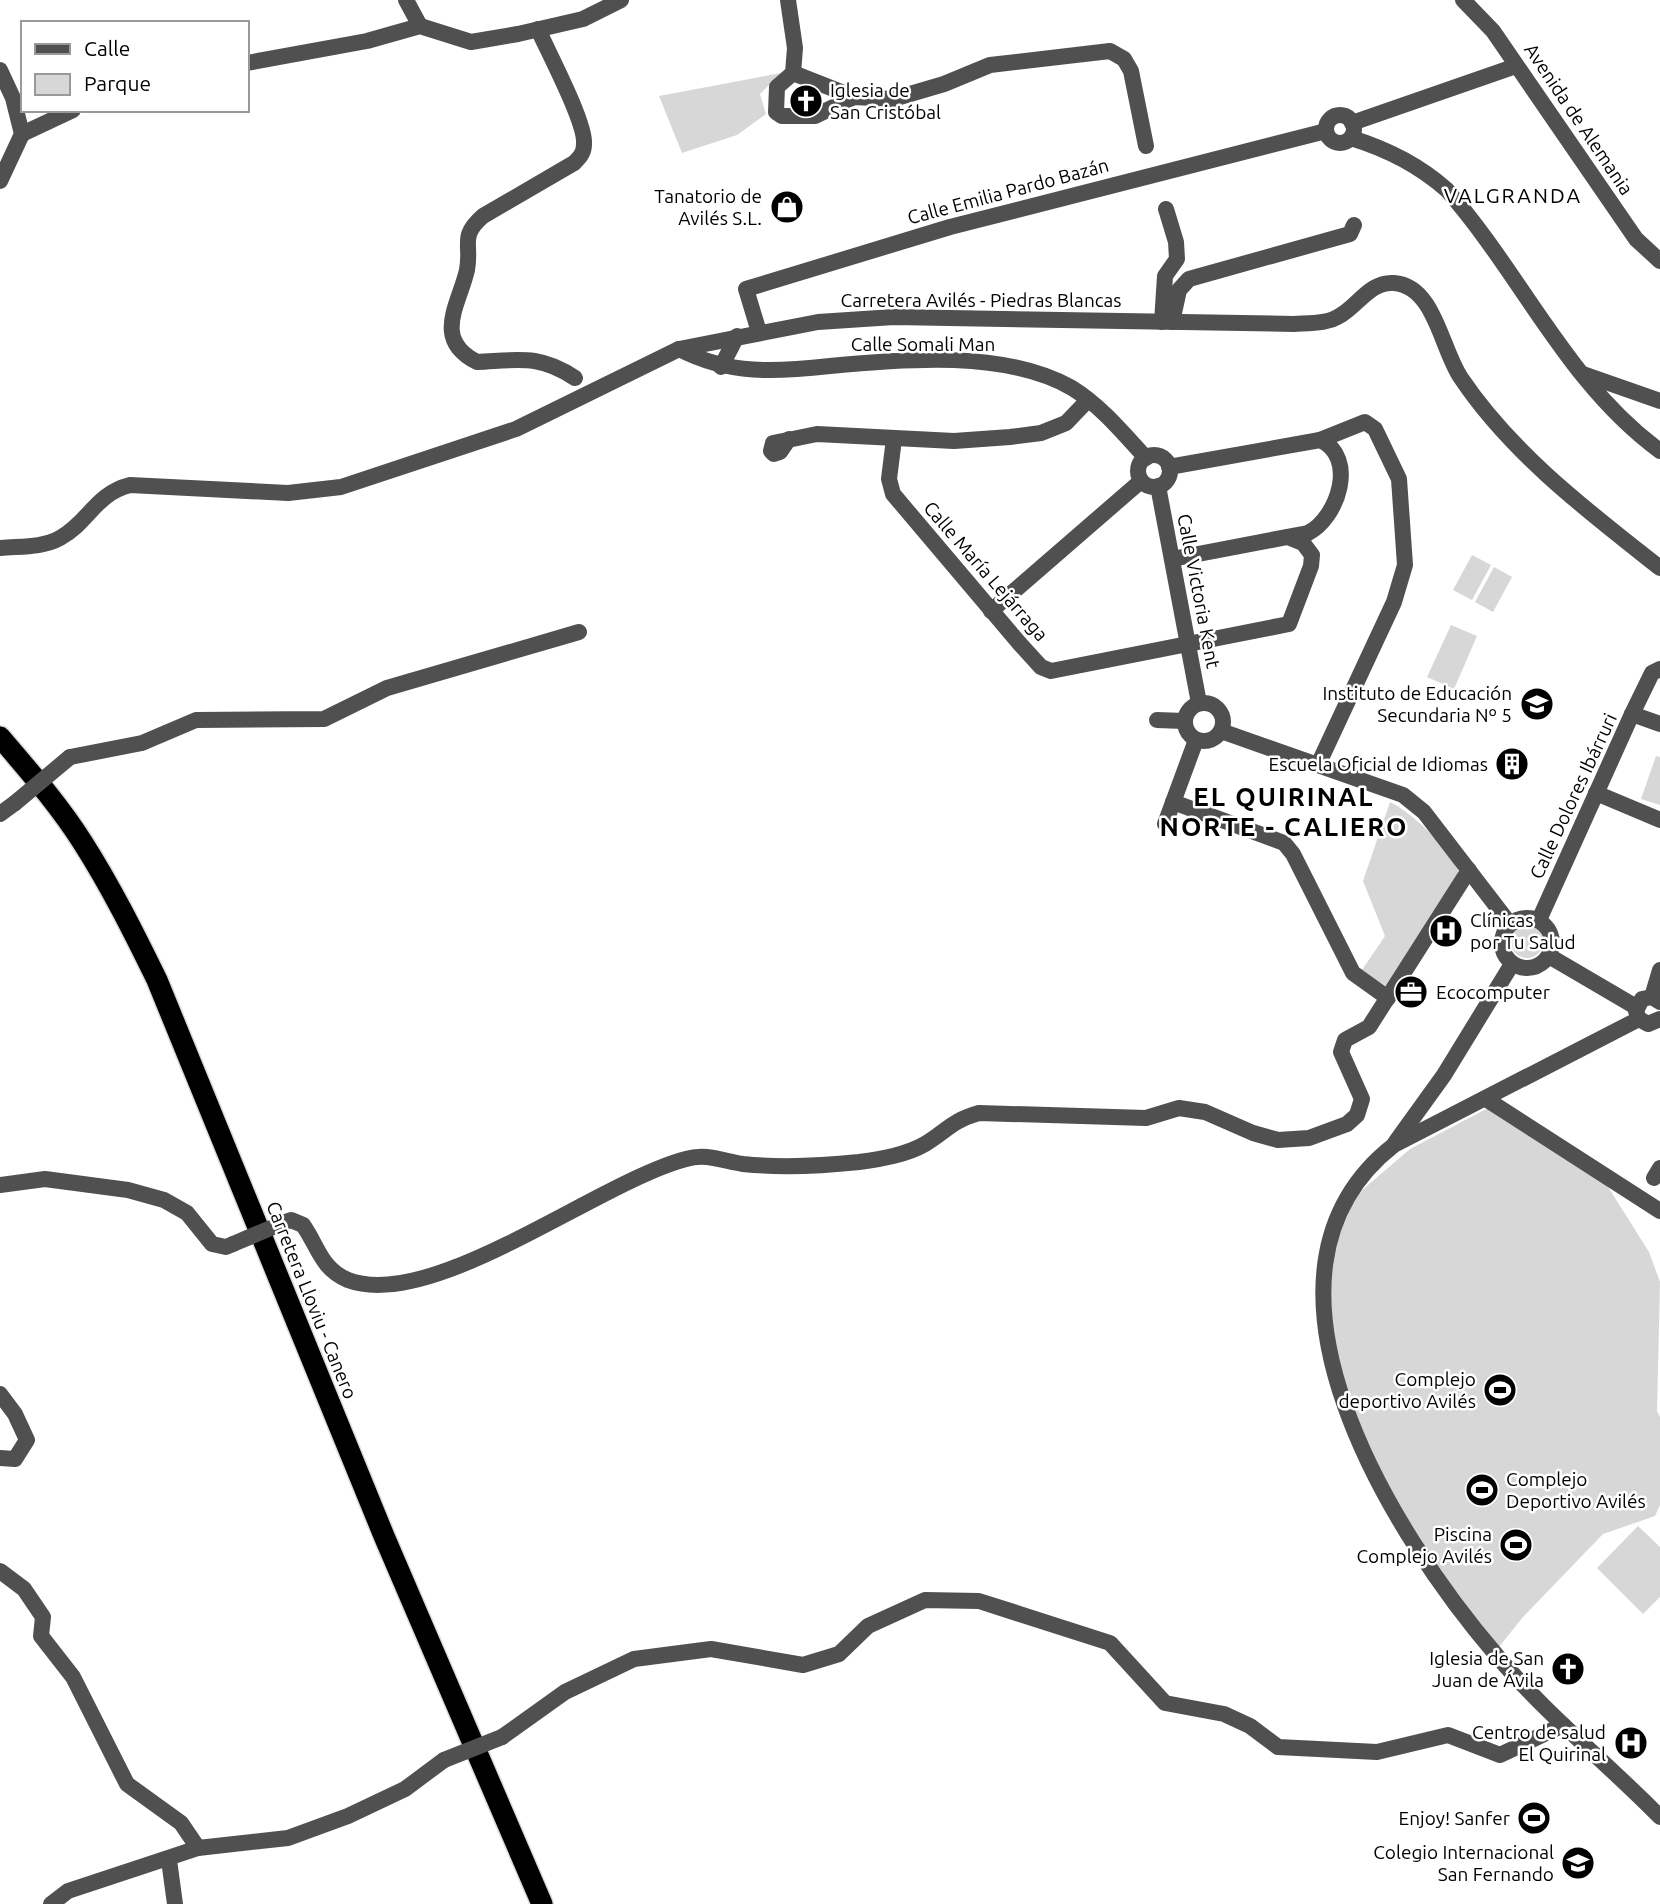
<svg xmlns="http://www.w3.org/2000/svg" width="1660" height="1904" font-family="Ubuntu,sans-serif">
<style>
.green{fill:#d7d7d7}
.lines{fill:none;stroke-linecap:round;stroke-linejoin:round}
.highway-casing{stroke:#dbdbdb;stroke-width:24}
.minor{stroke:#505050;stroke-width:16}
.highway{stroke:#000;stroke-width:21}
.minor-bridge{stroke:#505050;stroke-width:16}
.labels{text-anchor:middle;dominant-baseline:central;stroke-width:5;stroke-linejoin:round;paint-order:stroke}
.poi-label{font-size:19px;fill:#000;stroke:#fff;text-anchor:end}
.street-label{font-size:19px;fill:#000;stroke:#fff}
.neighbourhood-label{font-size:21px;letter-spacing:2px;fill:#000;stroke:#fff}
.district-label{font-size:26px;font-weight:bold;letter-spacing:2px;fill:#000;stroke:#fff}
</style>
<rect width="100%" height="100%" fill="#fff"/>
<!-- green -->
<g class="green">
<path d="M781,73l-21,21 6,20 -29,21 -55,18 -23,-57z"/>
<path d="M1472,555l19,10 -19,35 -19,-10z"/>
<path d="M1494,567l18,10 -19,35 -18,-10z"/>
<path d="M1451,625l26,11 -23,53 -27,-12z"/>
<path d="M1656,756l4,1v48l-19,-6z"/>
<path d="M1390,802c23,11 57,45 68,68v5l-72,111 -24,-16 23,-34 -22,-55z"/>
<circle cx="1527" cy="942" r="16"/>
<path d="M1490,1107l108,64 51,81 11,30 -3,129 3,6v88l-5,11 -52,18 -80,83 -29,36 -39,-49 -93,-161 -40,-145 18,-89 70,-60z"/>
<path d="M1638,1526l22,21v50l-17,17 -46,-46z"/>
</g>
<g class="lines">
<defs>
<path id="highway" d="M0,737c29,34 59,68 83,106 28,44 51,90 74,137l227,556 158,368"/>
</defs>
<!-- highway casing -->
<use href="#highway" class="highway-casing"/>
<!-- minor -->
<g class="minor">
<path d="M406,0l14,26"/>
<path d="M788,0l7,48 -2,25 -16,14 -1,25 6,4h33l39,-19 39,2 51,-15 46,-19 120,-14 14,8 7,12 15,75"/>
<path d="M1463,0l30,31 143,208 24,22"/>
<path d="M538,29c10,23 48,94 46,115 0,9 -4,13 -10,19l-91,53c-24,21 -11,28 -16,54 -8,35 -35,69 10,92 41,-2 62,-8 98,16"/>
<path d="M247,63l120,-22 53,-15 51,16 47,-8 65,-15 38,-19"/>
<path d="M0,70l13,28 9,36 -22,47"/>
<path d="M793,73l61,24"/>
<circle cx="1340" cy="129" r="14"/>
<path d="M1352,123l164,-57"/>
<path d="M22,134l51,-24"/>
<path d="M1351,138c36,11 68,27 96,52 75,85 120,193 213,261"/>
<path d="M1162,322l3,-46 12,-17 -1,-17 -10,-33"/>
<path d="M1172,322l7,-32 10,-11 161,-45 4,-9"/>
<path d="M759,332l-13,-43 204,-62 376,-96"/>
<path d="M679,349c50,26 97,23 151,17 74,-7 176,-16 242,22 29,18 51,45 74,70"/>
<path d="M721,367l16,-31"/>
<path d="M1583,374l77,27"/>
<path d="M789,439l-9,13 -6,2 -3,-3 2,-8 44,-9 137,7 56,-4 31,-4 25,-10 22,-23"/>
<path d="M894,439l-5,40 4,15 127,150 21,23 10,4 238,-47 22,-58 1,-11 -9,-12 -15,-6"/>
<circle cx="1154" cy="471" r="16"/>
<path d="M1169,467l151,-27c38,17 18,78 -12,93l-136,26"/>
<path d="M1158,486l41,217"/>
<path d="M0,548c20,-2 42,0 60,-10 29,-16 35,-44 70,-53l158,8 53,-6 175,-58 163,-80 139,-27 76,-5 400,7c16,-1 34,0 47,-9 17,-10 30,-34 53,-32 41,3 47,66 67,95 51,76 128,134 199,190"/>
<path d="M991,611l150,-130"/>
<circle cx="1204" cy="722" r="19"/>
<path d="M1632,714l20,-41 8,-4"/>
<path d="M1157,720l27,1"/>
<path d="M1221,731l182,64 21,17 86,112"/>
<path d="M70,757l72,-14 54,-23 128,-1 63,-31 192,-56"/>
<path d="M1318,765l76,-163 11,-37 -6,-86 -24,-50 -10,-7 -45,18"/>
<path d="M1596,793l64,27"/>
<path d="M1173,802l111,41 9,11 60,119 35,25"/>
<path d="M0,814l15,-11"/>
<path d="M1165,824l31,-84"/>
<circle cx="1527" cy="943" r="25"/>
<path d="M1539,920l93,-206 28,10"/>
<path d="M1549,956l87,51"/>
<path d="M1652,997l8,-27"/>
<path d="M1660,1002l-8,-5 -10,2 -6,12 3,8 9,5 12,-5"/>
<path d="M1639,1019l-245,126c-167,130 1,393 104,512 49,58 109,106 162,160"/>
<path d="M1486,1099l174,112"/>
<path d="M1395,1143l49,-68 68,-111"/>
<path d="M1654,1178l6,-10"/>
<path d="M0,1185l45,-6 83,11 36,10 23,13 25,31 14,3 7,-3"/>
<path d="M285,1222l6,-2 12,5c15,21 18,44 45,55 84,32 250,-98 338,-121 20,-6 37,2 57,5 38,4 78,2 116,-2 22,-3 47,-7 66,-18 23,-14 26,-23 54,-31l167,5 33,-10 26,4 48,21 25,7 31,-2 38,-14 10,-9 5,-16 -21,-47 4,-12 24,-13 100,-157"/>
<path d="M0,1394l15,20 12,26 -12,19 -15,-1"/>
<path d="M0,1571l24,18 19,28 -2,19 32,41 54,107 54,39 17,25"/>
<path d="M502,1737l63,-45 69,-33 77,-10 92,16 36,-11 29,-28 57,-26 54,1 131,42 55,60 59,11 26,12 28,21 99,5 71,-17 52,20 63,-30"/>
<path d="M169,1860l6,44"/>
<path d="M51,1904l17,-13 130,-43 90,-10 60,-22 57,-27 39,-29"/>
</g>
<!-- highway -->
<use href="#highway" class="highway"/>
<!-- minor-bridge -->
<g class="minor-bridge">
<path d="M15,803l55,-46"/>
<path d="M233,1244l52,-22"/>
<path d="M444,1760l58,-23"/>
</g>
</g>
<!-- icons -->
<defs>
<symbol id="church-disc" viewBox="-11 -11 22 22"><circle r="9.5" fill="#000" stroke="#fff"/><path d="M-1.2-6h2.4v3.5h3.3v2.4h-3.3V6h-2.4V-.1h-3.3v-2.4h3.3Z" fill="#fff"/></symbol>
<symbol id="shop-disc" viewBox="-11 -11 22 22"><circle r="9.5" fill="#000" stroke="#fff"/><path d="M-5-2.5h2.3a2.7 3.5 0 0 1 5.4 0H5L5.5 6h-11ZM-1.5-2.5h3a1.5 2.3 0 0 0-3 0Z" fill="#fff"/></symbol>
<symbol id="university-disc" viewBox="-11 -11 22 22"><circle r="9.5" fill="#000" stroke="#fff"/><path d="M0-5L7-2L0 1L-7-2ZM-4 1L0 2.5L4 1V4Q0 6-4 4Z" fill="#fff"/></symbol>
<symbol id="building-disc" viewBox="-11 -11 22 22"><circle r="9.5" fill="#000" stroke="#fff"/><path d="M-4-6H4V6H1V3H-1V6H-4ZM-2.5-4.3h1.7v1.8h-1.7ZM.8-4.3h1.7v1.8H.8ZM-2.5-1h1.7V.8h-1.7ZM.8-1h1.7V.8H.8Z" fill="#fff"/></symbol>
<symbol id="hospital-disc" viewBox="-11 -11 22 22"><circle r="9.5" fill="#000" stroke="#fff"/><path d="M-5-5h3v3.5h4V-5h3V5h-3V1.5h-4V5h-3Z" fill="#fff"/></symbol>
<symbol id="office-disc" viewBox="-11 -11 22 22"><circle r="9.5" fill="#000" stroke="#fff"/><path d="M-6-3h4V-5.5h4V-3h4V5H-6ZM-1-4.5V-3h2v-1.5ZM-6 0V1H6V0Z" fill="#fff"/></symbol>
<symbol id="stadium-disc" viewBox="-11 -11 22 22"><circle r="9.5" fill="#000" stroke="#fff"/><path d="M0-5a6.5 5 0 1 0 0 10a6.5 5 0 1 0 0-10ZM-3.5-1.8h7v3.6h-7Z" fill="#fff"/></symbol>
<symbol id="school-disc" viewBox="-11 -11 22 22"><circle r="9.5" fill="#000" stroke="#fff"/><path d="M0-5L7-2L0 1L-7-2ZM-4 1L0 2.5L4 1V4Q0 6-4 4Z" fill="#fff"/></symbol>
</defs>
<g fill-rule="evenodd">
<use href="#church-disc" x="787" y="82" width="38" height="38"/>
<use href="#shop-disc" x="768" y="188" width="38" height="38"/>
<use href="#university-disc" x="1518" y="685" width="38" height="38"/>
<use href="#building-disc" x="1493" y="745" width="38" height="38"/>
<use href="#hospital-disc" x="1427" y="912" width="38" height="38"/>
<use href="#office-disc" x="1392" y="973" width="38" height="38"/>
<use href="#stadium-disc" x="1481" y="1371" width="38" height="38"/>
<use href="#stadium-disc" x="1463" y="1471" width="38" height="38"/>
<use href="#stadium-disc" x="1497" y="1526" width="38" height="38"/>
<use href="#church-disc" x="1549" y="1650" width="38" height="38"/>
<use href="#hospital-disc" x="1612" y="1724" width="38" height="38"/>
<use href="#stadium-disc" x="1515" y="1799" width="38" height="38"/>
<use href="#school-disc" x="1559" y="1844" width="38" height="38"/>
</g>
<g class="labels">
<!-- poi labels -->
<g class="poi-label">
<text x="830" y="90" text-anchor="start">Iglesia de<tspan x="830" dy="22">San Cristóbal</tspan></text>
<text x="762" y="196">Tanatorio de<tspan x="762" dy="22">Avilés S.L.</tspan></text>
<text x="1512" y="693">Instituto de Educación<tspan x="1512" dy="22">Secundaria Nº 5</tspan></text>
<text x="1488" y="764">Escuela Oficial de Idiomas</text>
<text x="1470" y="920" text-anchor="start">Clínicas<tspan x="1470" dy="22">por Tu Salud</tspan></text>
<text x="1436" y="992" text-anchor="start">Ecocomputer</text>
<text x="1476" y="1379">Complejo<tspan x="1476" dy="22">deportivo Avilés</tspan></text>
<text x="1506" y="1479" text-anchor="start">Complejo<tspan x="1506" dy="22">Deportivo Avilés</tspan></text>
<text x="1492" y="1534">Piscina<tspan x="1492" dy="22">Complejo Avilés</tspan></text>
<text x="1544" y="1658">Iglesia de San<tspan x="1544" dy="22">Juan de Ávila</tspan></text>
<text x="1606" y="1732">Centro de salud<tspan x="1606" dy="22">El Quirinal</tspan></text>
<text x="1510" y="1818">Enjoy! Sanfer</text>
<text x="1554" y="1852">Colegio Internacional<tspan x="1554" dy="22">San Fernando</tspan></text>
</g>
<!-- street labels -->
<g class="street-label">
<text transform="translate(1579 119) rotate(56)">Avenida de Alemania</text>
<text transform="translate(1008 191) rotate(-15)">Calle Emilia Pardo Bazán</text>
<text x="981" y="300">Carretera Avilés - Piedras Blancas</text>
<text x="923" y="344">Calle Somali Man</text>
<text transform="translate(986 571) rotate(49)">Calle María Lejárraga</text>
<text transform="translate(1199 591) rotate(79)">Calle Victoria Kent</text>
<text transform="translate(1573 796) rotate(-65)">Calle Dolores Ibárruri</text>
<text transform="translate(312 1300) rotate(68)">Carretera Lloviu - Canero</text>
</g>
<!-- neighbourhood labels -->
<g class="neighbourhood-label">
<text x="1513" y="195">VALGRANDA</text>
</g>
<!-- district labels -->
<g class="district-label">
<text x="1284" y="796">EL QUIRINAL<tspan x="1284" dy="30">NORTE - CALIERO</tspan></text>
</g>
</g>
<!-- legend -->
<rect x="21" y="21" width="228" height="91" fill="#ffffff" stroke="#999999" stroke-width="2"/>
<rect x="35" y="44" width="35" height="10" fill="#505050" stroke="#999999" stroke-width="2"/>
<text x="84" y="56" font-size="21" fill="#000000">Calle</text>
<rect x="35" y="74" width="35" height="21" fill="#d7d7d7" stroke="#999999" stroke-width="2"/>
<text x="84" y="91" font-size="21" fill="#000000">Parque</text>
</svg>
